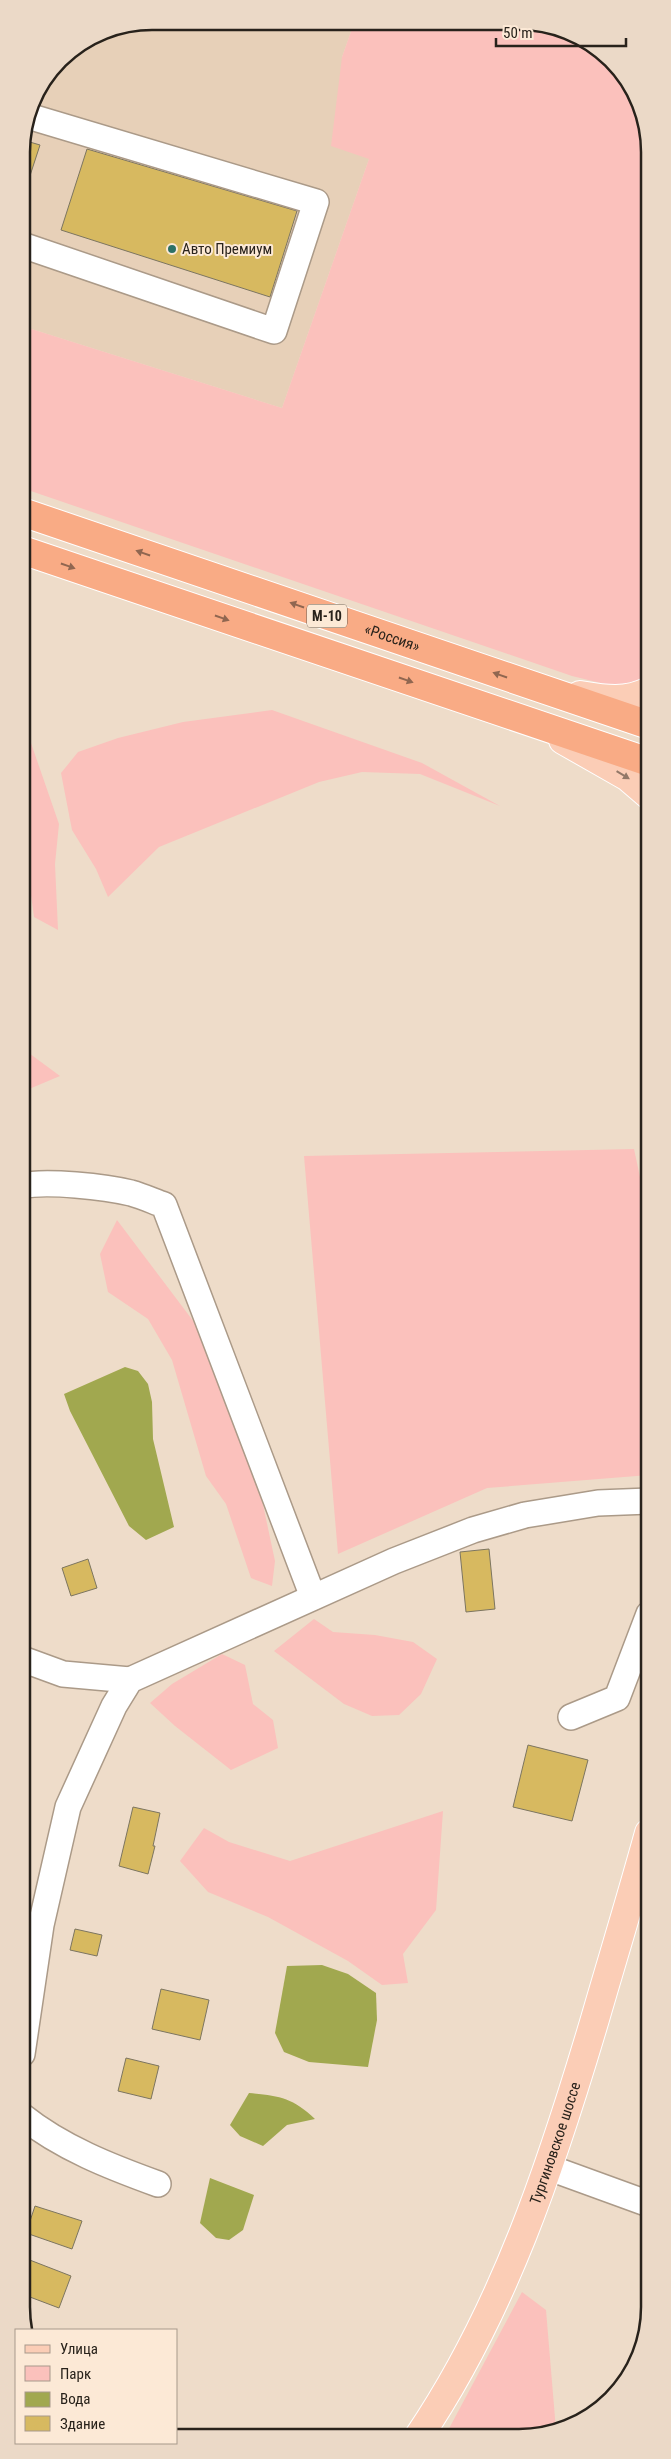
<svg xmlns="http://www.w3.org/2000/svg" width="671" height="2459" font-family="'Roboto Condensed',sans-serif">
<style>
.built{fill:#e7d0b8}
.green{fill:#fbc1bc}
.water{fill:#a1a84f}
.building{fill:#d7b960;stroke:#7c7560}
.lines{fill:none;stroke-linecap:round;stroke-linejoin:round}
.minor-casing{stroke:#ab9a88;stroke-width:28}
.major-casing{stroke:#fff;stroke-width:30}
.highway-casing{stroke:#fff;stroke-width:30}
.minor{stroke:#fff;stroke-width:25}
.major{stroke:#fbcdb6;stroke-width:28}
.highway{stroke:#f9ab85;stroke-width:28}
.oneway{fill:#906650}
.oneway2{fill:#927868}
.poi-dot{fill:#2c7166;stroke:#fce9d6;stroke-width:2}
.labels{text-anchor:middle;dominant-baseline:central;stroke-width:4;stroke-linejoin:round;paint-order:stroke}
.shield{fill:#fce9d6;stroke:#685e53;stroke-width:1}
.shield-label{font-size:14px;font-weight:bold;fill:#28221b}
.poi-label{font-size:15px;fill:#28221b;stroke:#fce9d6;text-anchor:start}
.street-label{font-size:15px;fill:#28221b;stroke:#fce9d6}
.rim{fill:none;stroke:#28221b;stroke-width:2.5}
</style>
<rect width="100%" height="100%" fill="#eedcc9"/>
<!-- built -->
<path class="built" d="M152,21l202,2 -12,34 27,102 -87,249 -260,-82v-182l9,-42 29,-43 42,-28z"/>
<!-- green -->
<g class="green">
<path d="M354,23l191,1 67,36 24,34 13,41v543l-36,8 -41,-10 -550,-188v-162l260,82 87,-249 -38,-13 11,-89z"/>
<path d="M272,710l150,53 78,43 -80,-32 -58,-2 -43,10 -160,65 -51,50 -12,-28 -24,-39 -11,-57 17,-21 40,-14 65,-16z"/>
<path d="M22,717l37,107 -4,40 3,66 -24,-13 -12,-87z"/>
<path d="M22,1048l38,28 -38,16z"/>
<path d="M634,1149l15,70v256l-162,13 -149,66 -34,-398z"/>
<path d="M117,1220l83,110 62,170 13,61 -3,25 -21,-8 -25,-74 -20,-28 -34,-116 -24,-41 -40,-27 -8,-38z"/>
<path d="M314,1619l19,13 42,3 38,7 24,17 -16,35 -22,21 -27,1 -28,-12 -70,-53z"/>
<path d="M222,1654l23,11 8,39 20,16 5,28 -47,22 -56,-44 -25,-23 22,-19z"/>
<path d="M443,1811l-7,99 -33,44 5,29 -26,2 -34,-24 -80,-44 -60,-25 -28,-31 24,-33 25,14 61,19z"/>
<path d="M522,2292l24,18 10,120 -20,7 -91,-1z"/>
</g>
<!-- water -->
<g class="water">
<path d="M125,1367l13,4 10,13 4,18 1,37 21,88 -28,13 -17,-14 -59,-115 -6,-17z"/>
<path d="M322,1965l26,9 28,19 1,27 -9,47 -59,-5 -25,-10 -9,-19 12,-67z"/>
<path d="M249,2093c30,3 43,4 66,26l-28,6 -24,21 -23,-10 -10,-11z"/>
<path d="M210,2178l44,17 -11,35 -14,10 -13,-2 -16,-15z"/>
</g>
<!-- building -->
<g class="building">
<path d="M23,140l17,5 -16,49h-2z"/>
<path d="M87,149l210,62 -27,86 -209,-67z"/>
<path d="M489,1549l6,60 -29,3 -6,-60z"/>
<path d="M88,1559l9,29 -26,8 -9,-28z"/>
<path d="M528,1745l60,15 -16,61 -59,-14z"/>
<path d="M133,1807l27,6 -7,33h2l-7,28 -29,-8z"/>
<path d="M75,1929l27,6 -5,21 -27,-6z"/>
<path d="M161,1989l48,11 -9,40 -48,-11z"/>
<path d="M126,2058l33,8 -8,33 -33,-8z"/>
<path d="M35,2206l47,15 -10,28 -46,-16z"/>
<path d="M22,2257l49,19 -12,32 -37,-14z"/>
</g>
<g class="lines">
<defs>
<g id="minor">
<path d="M22,245l252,86 42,-129 -288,-86"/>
<path d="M22,1186c23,-6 84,1 109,7 11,3 22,8 33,12l149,392"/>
<path d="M22,1659l41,15 67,6"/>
<path d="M571,1717l46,-19 32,-84"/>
<path d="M22,2054l19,-129 27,-118 46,-101 16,-26 264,-119 79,-31 52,-15 73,-12 51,-2"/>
<path d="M22,2116c40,32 89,51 136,68"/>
<path d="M550,2168l99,36"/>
</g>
<g id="major">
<path d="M580,695c24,4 46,8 69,-4"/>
<path d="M563,740l65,37 21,18"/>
<path id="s1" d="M419,2436c85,-126 133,-272 176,-417 18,-62 37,-124 54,-186"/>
</g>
<g id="highway">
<path id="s2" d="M22,512l627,213"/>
<path d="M22,550l627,212"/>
</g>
</defs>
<!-- minor casing -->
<use href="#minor" class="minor-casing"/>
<!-- major casing -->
<use href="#major" class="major-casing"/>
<!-- highway casing -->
<use href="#highway" class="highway-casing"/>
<!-- minor -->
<use href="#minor" class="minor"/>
<!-- major -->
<use href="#major" class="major"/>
<!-- highway -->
<use href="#highway" class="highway"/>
</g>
<!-- one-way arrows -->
<defs><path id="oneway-solid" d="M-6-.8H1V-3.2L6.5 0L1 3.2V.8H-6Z" transform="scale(1.25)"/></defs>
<g class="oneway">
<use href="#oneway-solid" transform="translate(143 553) rotate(-161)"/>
<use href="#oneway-solid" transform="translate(68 566) rotate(19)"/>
<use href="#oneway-solid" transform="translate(297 605) rotate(-161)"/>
<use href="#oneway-solid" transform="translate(222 618) rotate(19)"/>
<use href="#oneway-solid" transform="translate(500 675) rotate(-161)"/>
<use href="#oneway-solid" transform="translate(406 680) rotate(19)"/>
</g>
<use class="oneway2" href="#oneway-solid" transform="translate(623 775) rotate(31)"/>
<!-- markers -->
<circle class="poi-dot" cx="172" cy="249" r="5"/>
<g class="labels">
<!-- shield labels -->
<rect class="shield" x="307" y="604.5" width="40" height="23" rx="4"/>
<g class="shield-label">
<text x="327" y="616">М-10</text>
</g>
<!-- poi labels -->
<g class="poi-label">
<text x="182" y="249">Авто Премиум</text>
</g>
<!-- street labels -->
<g class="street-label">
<text stroke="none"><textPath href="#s2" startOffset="391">«Россия»</textPath></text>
<text stroke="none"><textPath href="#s1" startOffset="324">Тургиновское шоссе</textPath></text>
</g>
</g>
<!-- crop -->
<path d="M0 0H671V2459H0ZM152 30H519A122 122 0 0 1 641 152V2307A122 122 0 0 1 519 2429H152A122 122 0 0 1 30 2307V152A122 122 0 0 1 152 30Z" fill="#ebd9c7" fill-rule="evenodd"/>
<path class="rim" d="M152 30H519A122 122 0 0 1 641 152V2307A122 122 0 0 1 519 2429H152A122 122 0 0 1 30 2307V152A122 122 0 0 1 152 30Z"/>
<!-- legend -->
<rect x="15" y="2329" width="162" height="115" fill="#fce9d6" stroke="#a7998b"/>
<rect x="25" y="2345" width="25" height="8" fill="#fbcdb6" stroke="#a7998b"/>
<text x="60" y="2354" font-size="15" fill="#28221b">Улица</text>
<rect x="25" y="2366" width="25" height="15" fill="#fbc1bc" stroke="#a7998b"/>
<text x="60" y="2379" font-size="15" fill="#28221b">Парк</text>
<rect x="25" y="2392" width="25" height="15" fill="#a1a84f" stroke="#a7998b"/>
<text x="60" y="2404" font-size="15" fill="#28221b">Вода</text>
<rect x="25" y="2416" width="25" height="15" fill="#d7b960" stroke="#a7998b"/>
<text x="60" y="2429" font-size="15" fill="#28221b">Здание</text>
<!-- scale -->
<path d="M496 38v8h130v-8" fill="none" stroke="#28221b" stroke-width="2.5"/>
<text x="503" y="38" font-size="15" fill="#28221b" stroke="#fce9d6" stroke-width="4" paint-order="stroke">50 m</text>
</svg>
